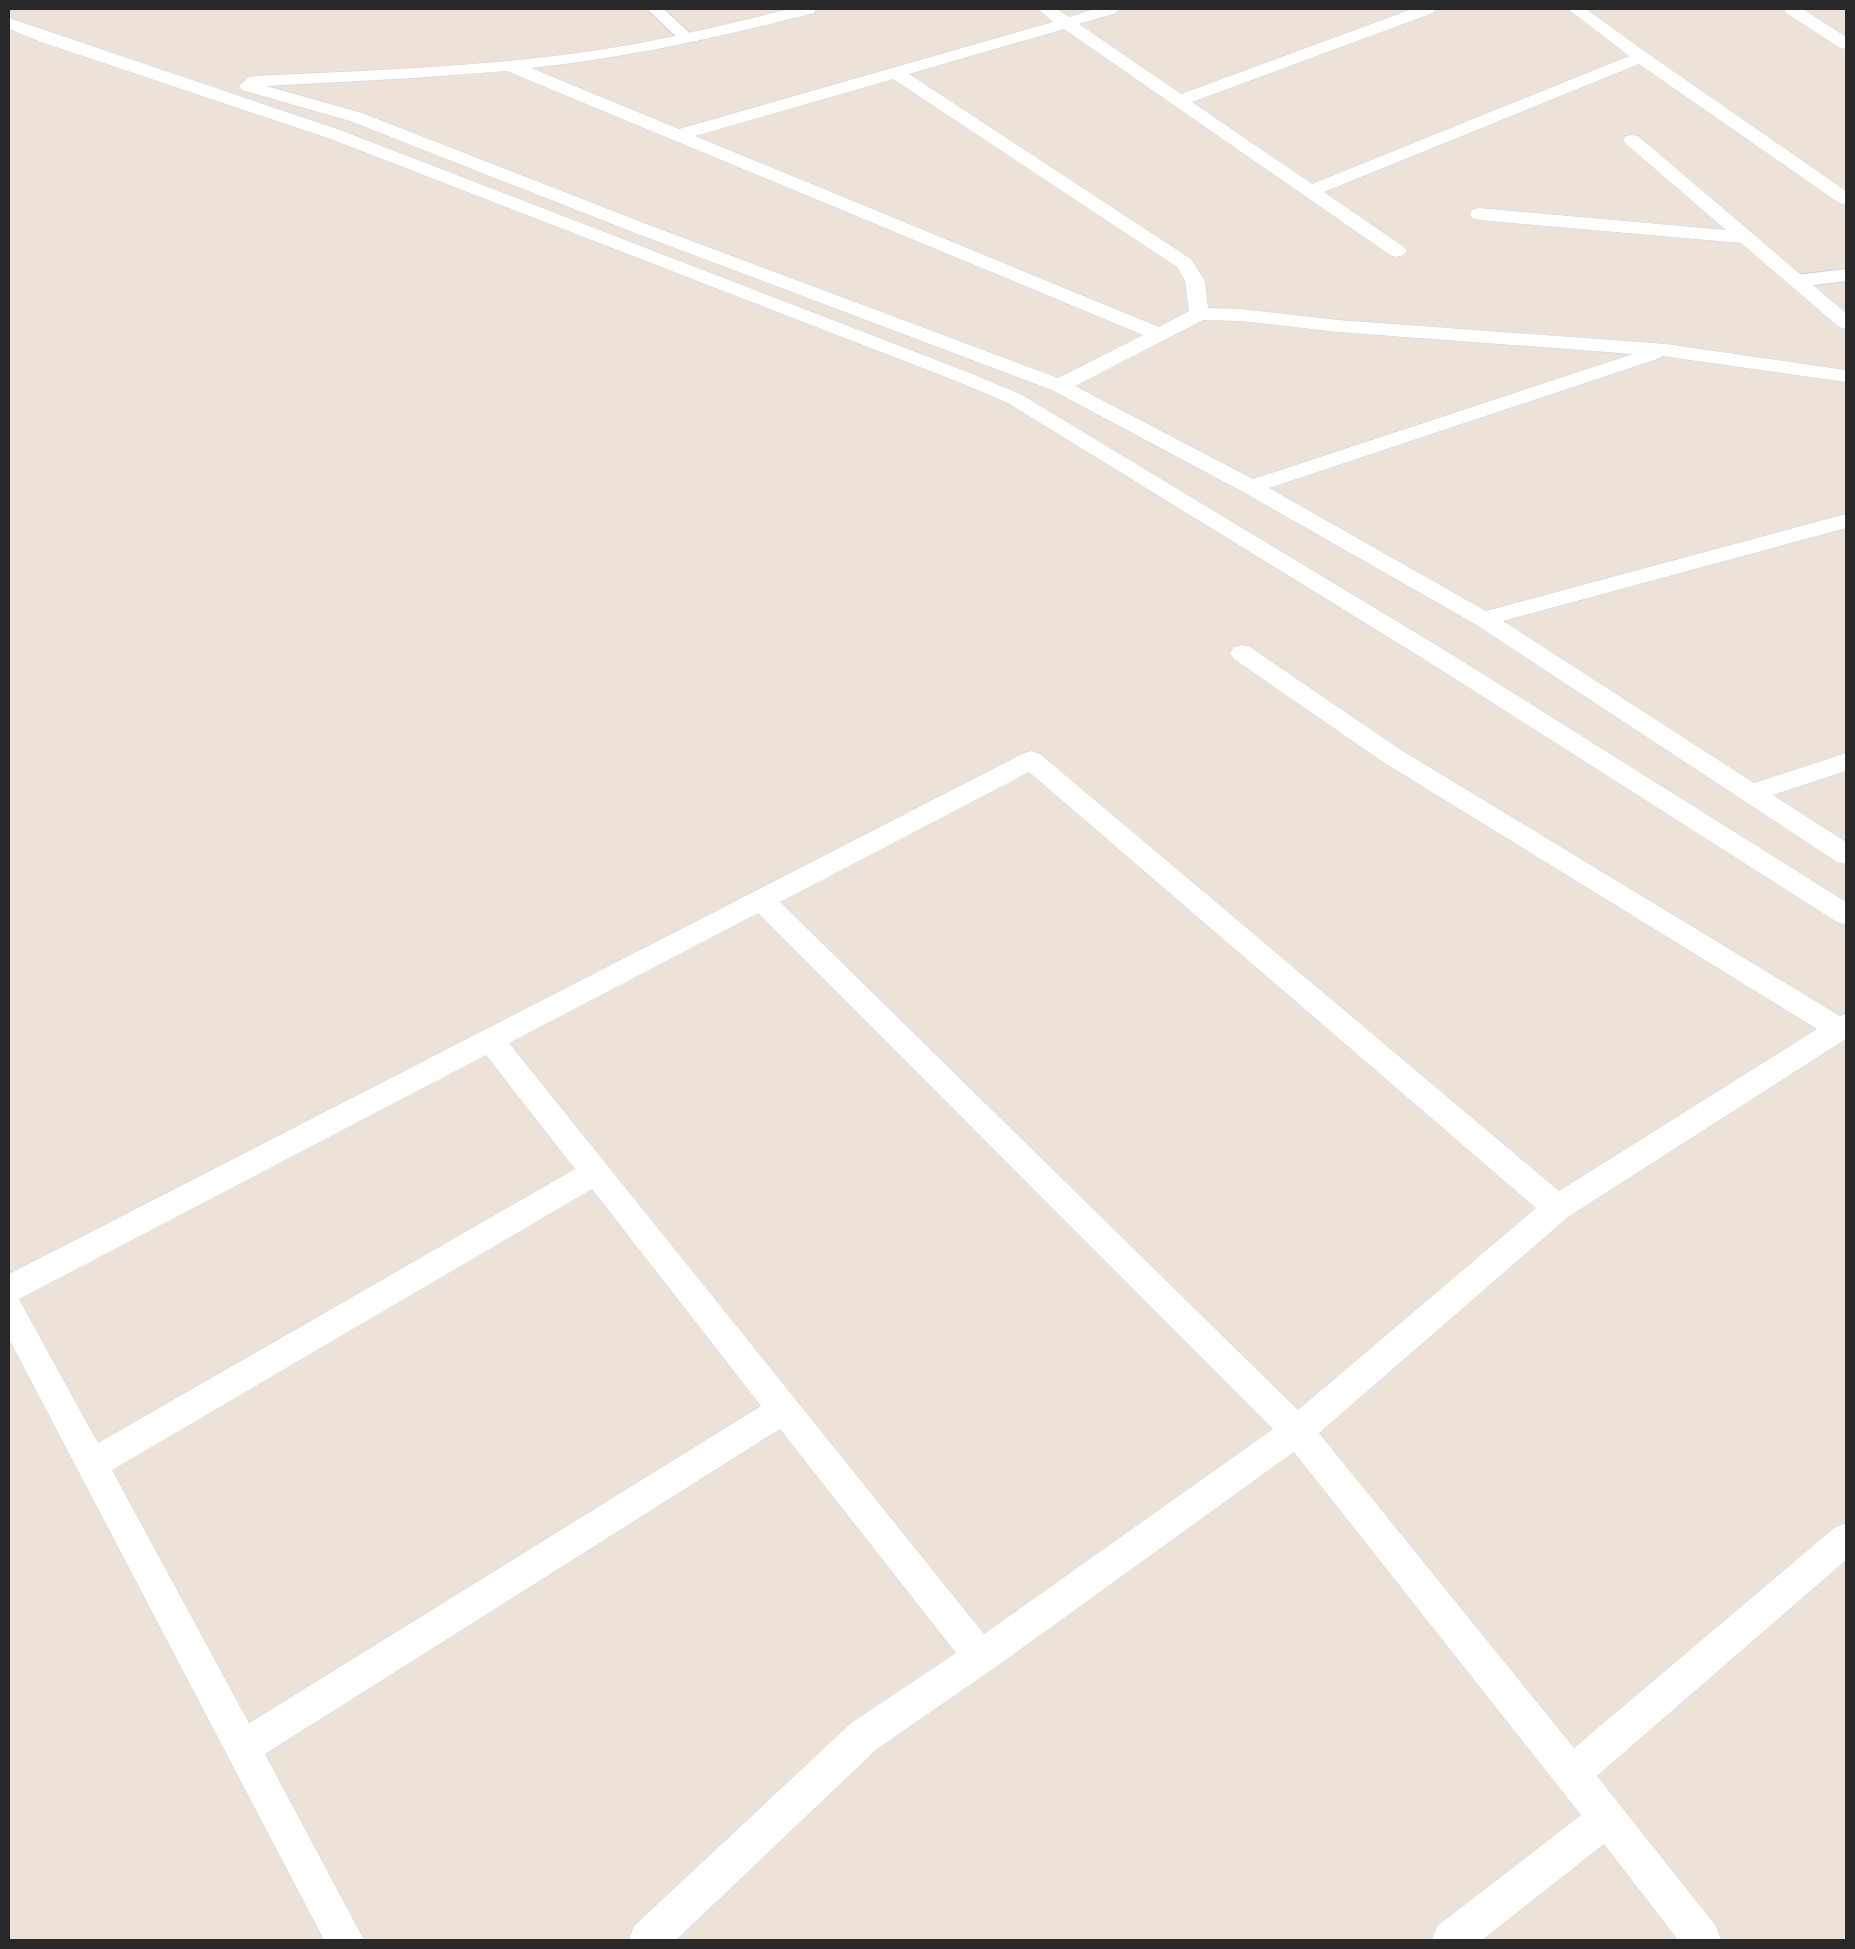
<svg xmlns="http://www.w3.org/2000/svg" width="1855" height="1949" font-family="'PT Sans Narrow',sans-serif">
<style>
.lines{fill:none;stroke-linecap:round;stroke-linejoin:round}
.service-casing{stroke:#ccd2e3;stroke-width:2}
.minor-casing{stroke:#ccd2e3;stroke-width:1}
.service{fill:#fff;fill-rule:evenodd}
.minor{fill:#fff;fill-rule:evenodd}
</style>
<rect width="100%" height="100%" fill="#ece2d7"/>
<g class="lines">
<defs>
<g id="service">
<path d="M647,9h17l32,30 -2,3h-12z"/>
<path d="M1846,269v12l-49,6 -7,-2 -2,-4 2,-4 7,-2z"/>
</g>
<g id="minor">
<path d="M789,9h27l-2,4c-93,24 -187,45 -283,55l148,61 374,-107 -15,-13h19l12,8 25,-8h24l-2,4 -37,11 102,70 231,-85h23l-2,4 -241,89 120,82 317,-128 -61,-47h18l61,44 199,138v14l-7,-2 -200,-139 -315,128 80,55 3,4 -3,4 -7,2 -7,-2 -326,-226 -155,45 282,185 14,22 3,27 33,1 97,11 328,24 180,26v12l-184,-26 -2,2 -391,130 217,123 360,-97v14l-343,93 251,162 92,-30v18l-73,24 73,47v22l-9,-2 -362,-238 -232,-132 -191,-102 -417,-157 -285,-112 -108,-31 -3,-4 10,-9 6,-1c117,-6 234,-9 350,-27 62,-10 123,-25 184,-40zM507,71l636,264 -85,43 -409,-153 -287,-112 -96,-27 148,-8zM893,79l284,188 8,14 4,30 -30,16 -464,-191zM1203,320l38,1 97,11 295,22 -380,125 -178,-93z"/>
<path d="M1784,9h19l43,28v12l-6,-1 -54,-35z"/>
<path d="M9,18l331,112 630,243 52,22 429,259 395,248v23l-9,-3 -402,-256 -427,-263 -52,-22 -628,-243 -287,-96 -32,-13z"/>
<path d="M1632,135l6,1 208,177v16l-7,-2 -98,-84 -262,-23 -7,-2 -2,-4 2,-4 7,-2 247,22 -100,-86 -3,-4 3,-4z"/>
<path d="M1242,645l8,2 151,103 439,266 6,-2v25l-278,178 -249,216 255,315 260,-220 12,-5v37l-249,216 119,150 5,14h-43l-74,-96 -122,96h-50l5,-14 144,-111 -287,-363 -301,217 -116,80 -201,191h-47l5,-14 217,-203 105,-70 -176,-224 -515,325 99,186h-40l-315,-601v-65l1013,-520 9,-3 9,3 519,437 258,-162 -434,-267 -149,-103 -4,-6 4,-6zM1029,772l507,436 -238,202 -518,-508zM758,913l515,516 -289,205 -475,-591zM486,1055l89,114 -477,274 -79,-144zM592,1189l169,217 -512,317 -137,-253z"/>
</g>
</defs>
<!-- service casing -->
<use href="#service" class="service-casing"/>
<!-- minor casing -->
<use href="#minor" class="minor-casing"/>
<!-- service -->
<use href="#service" class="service"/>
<!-- minor -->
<use href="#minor" class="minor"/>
</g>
<!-- border -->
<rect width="1855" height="1949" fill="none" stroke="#282828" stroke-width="20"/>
</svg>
